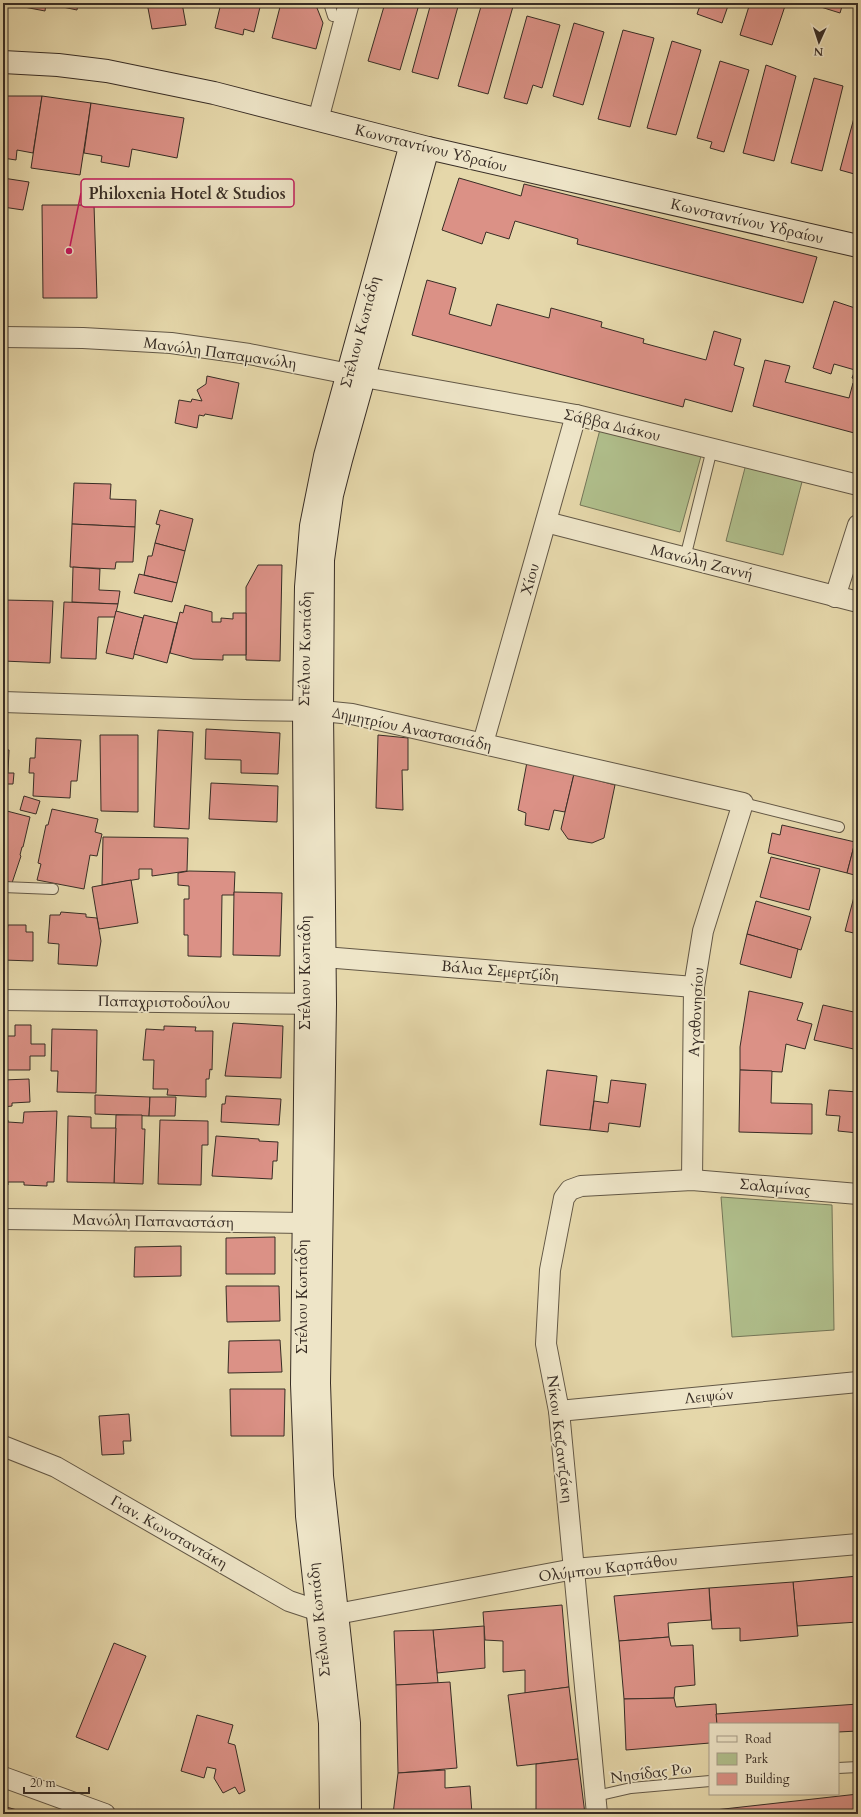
<svg xmlns="http://www.w3.org/2000/svg" width="861" height="1817" font-family="Cardo,serif">
<style>
.green{fill:#b0bf8c;stroke:#747658}
.building{fill:#db9186;stroke:#382d25}
.lines{fill:none;stroke-linecap:round;stroke-linejoin:round}
.lane-casing{stroke:#635846;stroke-width:12}
.street-casing{stroke:#635846;stroke-width:22}
.secondary-casing{stroke:#382d25;stroke-width:24}
.lane{stroke:#eee5c8;stroke-width:10}
.street{stroke:#eee5c8;stroke-width:20}
.secondary{stroke:#eee5c8;stroke-width:22}
.labels{text-anchor:middle;dominant-baseline:central;stroke-width:3.5;stroke-linejoin:round;paint-order:stroke}
.street-label{font-size:15px;fill:#382d25;stroke:#eee5c8}
.leader{fill:none;stroke:#c2185b;stroke-width:1.5}
.callout-dot{fill:#c2185b;stroke:#eee5c8;stroke-width:1.5}
.callout{fill:#eee5c8;stroke:#c2185b;stroke-width:1.5}
.callout-label{font-size:16px;text-anchor:middle;font-weight:bold;fill:#382d25}
</style>
<rect width="100%" height="100%" fill="#e5d7aa"/>
<filter id="stains"><feTurbulence type="fractalNoise" baseFrequency=".005" numOctaves="4"/><feColorMatrix values="0 0 0 0 .2 0 0 0 0 .09 0 0 0 0 .02 0 0 0 .5 -.17"/></filter>
<radialGradient id="worn" r=".72"><stop offset=".6" stop-color="#630" stop-opacity="0"/><stop offset="1" stop-color="#630" stop-opacity=".3"/></radialGradient>
<!-- green -->
<g class="green">
<path d="M602,422l101,27 -23,83 -100,-27z"/>
<path d="M746,464l57,14 -20,77 -57,-14z"/>
<path d="M721,1197l111,8 2,125 -102,7z"/>
</g>
<!-- building -->
<g class="building">
<path d="M3,3h43l-1,8z"/>
<path d="M58,3h20l-1,7 -19,-4z"/>
<path d="M147,3h35l4,22 -34,4z"/>
<path d="M221,3h40l-7,29 -10,-3 -1,6 -28,-7z"/>
<path d="M281,3h34l8,20 -7,26 -44,-11z"/>
<path d="M385,3h21v1l12,4 -18,62 -32,-9z"/>
<path d="M431,3h28l-21,76 -26,-7z"/>
<path d="M482,3h32l-26,91 -30,-8z"/>
<path d="M701,3h28l-7,20 -25,-9z"/>
<path d="M750,3h36l-14,42 -32,-10z"/>
<path d="M808,3h35l-3,10z"/>
<path d="M527,16l33,9 -18,63 -9,-3 -6,19 -23,-6z"/>
<path d="M574,23l30,9 -21,73 -30,-9z"/>
<path d="M623,30l31,8 -24,89 -32,-8z"/>
<path d="M672,41l29,9 -25,85 -29,-7z"/>
<path d="M720,61l29,9 -25,82 -14,-4 2,-6 -15,-4z"/>
<path d="M766,65l30,11 -22,85 -31,-8z"/>
<path d="M814,78l29,8 -21,85 -31,-8z"/>
<path d="M3,96h39l-9,57 -16,-3 -1,10 -13,-2z"/>
<path d="M42,96l49,7 -11,72 -49,-7z"/>
<path d="M91,103l93,15 -7,40 -45,-9 -3,18 -28,-5 1,-6 -18,-3z"/>
<path d="M858,103v72l-18,-5z"/>
<path d="M3,178l26,4 -6,28 -20,-3z"/>
<path d="M459,178l62,18 3,-12 293,73 -14,46 -226,-59 1,-5 -63,-18 -6,18 -23,-7 -4,12 -40,-14z"/>
<path d="M42,205h52l3,93h-54z"/>
<path d="M427,280l29,8 -7,26 42,12 6,-22 52,14 2,-10 51,14 -1,5 43,12 -1,4 63,17 8,-29 27,8 -7,26 10,3 -12,44 -47,-13 -2,8 -271,-72z"/>
<path d="M834,301l24,8v71l-6,-2 3,-8 -21,-6 -3,10 -18,-6z"/>
<path d="M765,360l25,6 -5,16 64,16 4,-15 5,1v50l-105,-28z"/>
<path d="M207,376l32,7 -7,36 -27,-5 -1,2 -5,-1 -2,13 -22,-5 4,-23 12,2 1,-3 10,2 -5,-11 9,-6z"/>
<path d="M74,483l37,1 -1,15 26,1 -1,27 -63,-3z"/>
<path d="M160,510l33,9 -8,32 -30,-8 5,-18 -4,-1z"/>
<path d="M72,524l63,3 -2,35h-17l-1,7 -45,-2z"/>
<path d="M155,543l30,8 -8,32 -33,-8 4,-19h4z"/>
<path d="M258,565h24l-2,96 -34,-1v-73z"/>
<path d="M73,567l27,2 -1,21 21,1 -2,13 -46,-2z"/>
<path d="M139,574l38,9 -5,19 -38,-9z"/>
<path d="M3,600l50,1 -3,62 -47,-2z"/>
<path d="M64,602l54,2 -3,13h-17l-2,42 -35,-1z"/>
<path d="M185,605l27,7v10h9v-4l12,1v-6h13v42h-23v5l-30,-1 -23,-6 10,-41 3,1z"/>
<path d="M116,611l27,7 -10,41 -27,-6z"/>
<path d="M144,615l33,8 -10,40 -33,-9z"/>
<path d="M206,729l74,4 -2,41 -37,-1v-13l-36,-1z"/>
<path d="M158,730l35,2 -4,97 -35,-2z"/>
<path d="M100,735h38v77l-37,-1z"/>
<path d="M378,735l30,3v32h-6l1,40 -27,-2z"/>
<path d="M36,738l45,2 -4,41h-6l-1,17 -37,-2 1,-23h-5l1,-15h5z"/>
<path d="M3,746v3l6,1 -1,23h6l-1,11h-6v4h-4z"/>
<path d="M527,762l47,12 -9,38 -11,-2 -5,20 -24,-5 1,-12 -8,-3z"/>
<path d="M574,774l41,11 -11,53 -12,5 -24,-4 -7,-10z"/>
<path d="M211,783l67,3 -1,36 -68,-3z"/>
<path d="M24,796l16,5 -4,13 -16,-4z"/>
<path d="M52,809l46,10 -3,13 7,2 -5,22 -7,-1 -6,34 -47,-9 4,-16 -3,-1 8,-38h2z"/>
<path d="M3,810l27,7 -7,30h-1l-2,8 1,1 -9,27 -9,-3z"/>
<path d="M782,825l73,17 -8,31 -79,-20 4,-20 8,2z"/>
<path d="M103,837l85,1 -1,33 -35,5v-7h-13v10l-37,6z"/>
<path d="M855,842l3,1v33l-11,-3z"/>
<path d="M771,857l49,12 -11,41 -49,-13z"/>
<path d="M189,871l46,1 -1,23h-12l-1,62 -33,-1v-21h-4v-36h5v-13l-11,-1v-12z"/>
<path d="M131,880l7,43 -39,6 -7,-42z"/>
<path d="M234,892l48,1 -2,63 -47,-1z"/>
<path d="M855,893l3,1v40l-13,-3z"/>
<path d="M756,901l55,16 -10,33 -54,-16z"/>
<path d="M61,912l25,2v3l11,1 4,23 -4,25 -39,-2 1,-20 -11,-1 2,-28h10z"/>
<path d="M8,925h18v7h7v29l-30,-1v-28h4z"/>
<path d="M747,934l51,15 -7,29 -51,-14z"/>
<path d="M749,991l54,12 -6,17 15,4 -7,25 -19,-5 -4,28 -42,-2v-23z"/>
<path d="M823,1005l35,8v37l-44,-10z"/>
<path d="M233,1023l50,3 -2,52 -56,-2z"/>
<path d="M15,1025h16v19h14v12h-15v14h-27v-34h12z"/>
<path d="M164,1026l32,1 -1,4h18l-1,39 -2,-1 -1,10h-3v18l-39,-2 1,-6h-15l1,-29h-11l3,-31 18,1z"/>
<path d="M52,1029l45,1 -1,63 -39,-1 1,-21h-7z"/>
<path d="M547,1070l50,6 -7,54 -50,-5z"/>
<path d="M740,1070l32,1 -1,32 41,1v30l-73,-2z"/>
<path d="M29,1079l1,23 -18,1v3l-9,1v-27z"/>
<path d="M611,1080l35,4 -6,43 -31,-4 -1,9 -18,-2 4,-29 14,2z"/>
<path d="M829,1090l29,2v41l-20,-2 2,-15 -14,-1z"/>
<path d="M95,1095l55,2 -1,19 -54,-2z"/>
<path d="M226,1096l55,3 -2,26 -58,-3 1,-18h3z"/>
<path d="M150,1097h26l-1,19h-26z"/>
<path d="M57,1111l-3,71h-7v4l-23,-1v-3h-16v3l-5,-1v-65l5,1v2l15,1 1,-11z"/>
<path d="M116,1115h26v14h3l-2,55 -29,-1z"/>
<path d="M68,1116l23,1v11h25l-2,55 -47,-1z"/>
<path d="M160,1120l48,1v24h-6l-1,40 -43,-1z"/>
<path d="M216,1136l43,3v2l19,1 -1,19h-4l-1,18 -60,-3z"/>
<path d="M275,1237v37h-49v-36z"/>
<path d="M181,1246v30l-47,1 1,-30z"/>
<path d="M226,1286h53l1,35 -53,1z"/>
<path d="M280,1340l2,32 -54,1 1,-32z"/>
<path d="M230,1389h55l-1,47h-53z"/>
<path d="M129,1414l2,27h-8l1,13 -22,1 -3,-39z"/>
<path d="M858,1576v46l-61,4 -4,-44z"/>
<path d="M793,1582l5,54 -58,5v-13l-28,1 -3,-41z"/>
<path d="M709,1588l2,32 -43,3 1,14 -50,4 -5,-45z"/>
<path d="M562,1605l7,82 -44,6v-23l-22,2v-31l-18,-1 -2,-28z"/>
<path d="M484,1626l1,42 -48,5 -4,-43z"/>
<path d="M433,1630l5,53 -42,2 -2,-54z"/>
<path d="M669,1637l2,9 22,-1 2,40 -20,2 -1,11 -50,1 -5,-58z"/>
<path d="M114,1643l32,13 -38,94 -32,-13z"/>
<path d="M450,1682l7,86 -59,5 -2,-88z"/>
<path d="M569,1687l9,72 -61,7 -9,-71z"/>
<path d="M674,1698l2,9 40,-3 1,20h-7v19l-84,7 -2,-51z"/>
<path d="M858,1704v27l-20,1v-8h-121l-1,-10z"/>
<path d="M197,1715l36,10 -5,18 7,2 10,46 -6,3 -4,-7 -12,6 -9,-15 2,-9 -9,-2 -3,11 -23,-7z"/>
<path d="M578,1759l7,55h-49v-50z"/>
<path d="M445,1770v18l25,-2 2,28h-79l5,-41z"/>
<path d="M858,1794v20h-161v-2z"/>
<path d="M3,1806l14,4 -2,4h-12z"/>
</g>
<g class="lines">
<defs>
<g id="lane">
<path d="M329,3l4,13"/>
<path d="M685,558l27,-109"/>
<path d="M743,803l96,24"/>
<path d="M3,887l50,2"/>
<path d="M838,1768l20,-1"/>
<path d="M596,1796l35,-8 79,-7"/>
</g>
<g id="street">
<path d="M318,120l31,-117"/>
<path d="M3,337l80,1 88,5 78,11 115,23 212,38 282,70"/>
<path d="M546,522l312,80"/>
<path d="M835,597l23,-72"/>
<path d="M3,702l241,8 78,1 30,3 391,89 -40,128 -9,56 -2,193"/>
<path d="M483,743l93,-328"/>
<path d="M309,957h15l370,30"/>
<path d="M3,1000l320,4"/>
<path d="M3,1219l300,4"/>
<path d="M559,1411l299,-29"/>
<path d="M3,1446l53,21 233,134 30,10 18,3 237,-45 284,-25"/>
<path d="M3,1777l102,37"/>
<path d="M597,1814l-38,-403 -13,-67 4,-74 14,-72 6,-8 11,-4 111,-6 166,14"/>
</g>
<g id="secondary">
<path d="M3,62l55,3 49,6 107,22 214,55 430,98"/>
<path d="M331,1814l-1,-91 -23,-207 -5,-132 4,-380 -2,-293 2,-124 5,-61 14,-70 86,-312"/>
<path d="M350,1814l-1,-91 -27,-247 -3,-93 6,-379 -3,-293 1,-151 9,-65 9,-35 87,-312"/>
</g>
</defs>
<!-- lane casing -->
<use href="#lane" class="lane-casing"/>
<!-- street casing -->
<use href="#street" class="street-casing"/>
<!-- secondary casing -->
<use href="#secondary" class="secondary-casing"/>
<!-- lane -->
<use href="#lane" class="lane"/>
<!-- street -->
<use href="#street" class="street"/>
<!-- secondary -->
<use href="#secondary" class="secondary"/>
</g>
<g class="labels">
<!-- street labels -->
<g class="street-label">
<text transform="translate(431 148) rotate(14)">Κωνσταντίνου Υδραίου</text>
<text transform="translate(747 221) rotate(13)">Κωνσταντίνου Υδραίου</text>
<text transform="translate(360 332) rotate(-75)">Στέλιου Κωτιάδη</text>
<text transform="translate(220 353) rotate(8)">Μανώλη Παπαμανώλη</text>
<text transform="translate(612 425) rotate(13)">Σάββα Διάκου</text>
<text transform="translate(702 562) rotate(14)">Μανώλη Ζαννή</text>
<text transform="translate(530 579) rotate(-74)">Χίου</text>
<text transform="translate(305 649) rotate(-89)">Στέλιου Κωτιάδη</text>
<text transform="translate(412 729) rotate(12)">Δημητρίου Αναστασιάδη</text>
<text transform="translate(500 971) rotate(5)">Βάλια Σεμερτζίδη</text>
<text transform="translate(305 973) rotate(-90)">Στέλιου Κωτιάδη</text>
<text transform="translate(164 1002) rotate(1)">Παπαχριστοδούλου</text>
<text transform="translate(696 1012) rotate(-87)">Αγαθονησίου</text>
<text transform="translate(775 1187) rotate(5)">Σαλαμίνας</text>
<text transform="translate(153 1221) rotate(1)">Μανώλη Παπαναστάση</text>
<text transform="translate(302 1297) rotate(-90)">Στέλιου Κωτιάδη</text>
<text transform="translate(709 1396) rotate(-6)">Λειψών</text>
<text transform="translate(560 1439) rotate(83)">Νίκου Καζαντζάκη</text>
<text transform="translate(169 1532) rotate(30)">Γιαν. Κωνσταντάκη</text>
<text transform="translate(608 1568) rotate(-7)">Ολύμπου Καρπάθου</text>
<text transform="translate(319 1620) rotate(-96)">Στέλιου Κωτιάδη</text>
<text transform="translate(651 1773) rotate(-7)">Νησίδας Ρω</text>
</g>
</g>
<!-- callouts -->
<path class="leader" d="M69 251L81 193"/>
<circle class="callout-dot" cx="69" cy="251" r="4"/>
<rect class="callout" x="81" y="179" width="213" height="28" rx="4"/>
<g class="callout-label">
<text x="187" y="199">Philoxenia Hotel &amp; Studios</text>
</g>
<!-- margin -->
<rect width="861" height="1817" fill="none" stroke="#e5d7aa" stroke-width="16"/>
<rect x="4" y="4" width="853" height="1809" fill="none" stroke="#382d25" stroke-width="2"/>
<rect x="8" y="8" width="845" height="1801" fill="none" stroke="#382d25"/>
<!-- legend -->
<rect x="709" y="1723" width="130" height="72" fill="#eee5c8" stroke="#a59b87"/>
<rect x="717" y="1736" width="20" height="6" fill="#eee5c8" stroke="#a59b87"/>
<text x="745" y="1743" font-size="12" fill="#382d25">Road</text>
<rect x="717" y="1753" width="20" height="12" fill="#b0bf8c" stroke="#a59b87"/>
<text x="745" y="1763" font-size="12" fill="#382d25">Park</text>
<rect x="717" y="1773" width="20" height="12" fill="#db9186" stroke="#a59b87"/>
<text x="745" y="1783" font-size="12" fill="#382d25">Building</text>
<!-- north arrow -->
<g transform="translate(819 42) rotate(183)" stroke="#eee5c8" stroke-width="3" paint-order="stroke">
<path d="M0-3L7 15L0 10L-7 15Z" fill="#382d25"/>
<text y="-6" font-size="11" font-weight="bold" text-anchor="middle" fill="#382d25">N</text>
</g>
<!-- scale -->
<path d="M24 1787v6h65v-6" fill="none" stroke="#382d25" stroke-width="2"/>
<text x="30" y="1787" font-size="12" fill="#382d25" stroke="#eee5c8" stroke-width="3" paint-order="stroke">20 m</text>
<rect width="100%" height="100%" filter="url(#stains)"/>
<rect width="100%" height="100%" fill="url(#worn)"/>
</svg>
